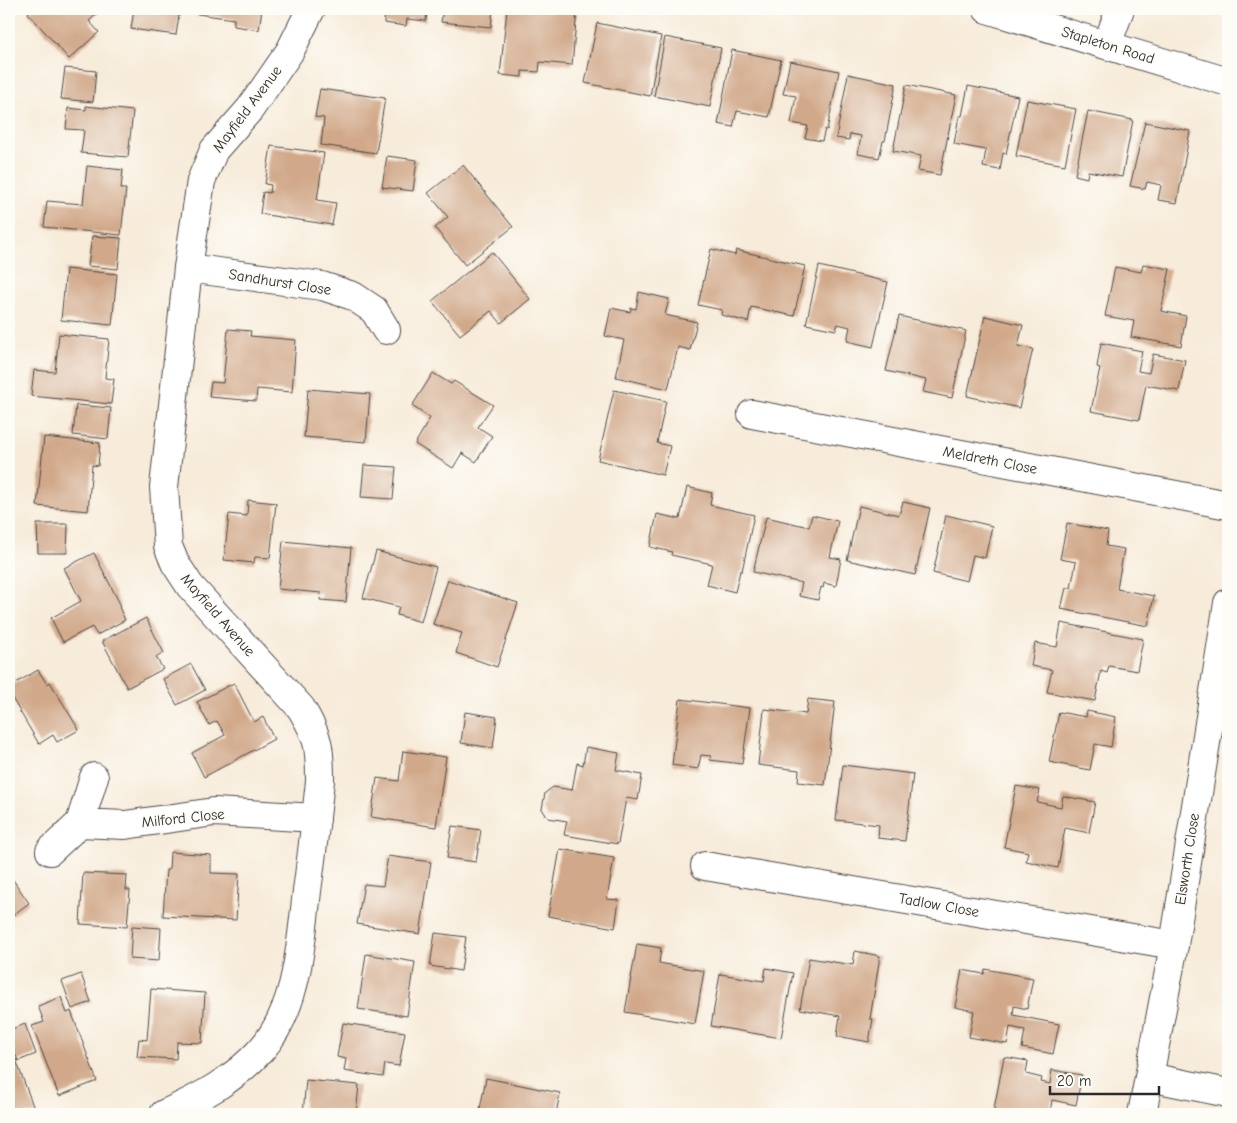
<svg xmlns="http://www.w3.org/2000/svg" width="1237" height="1123" font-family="'Comic Neue',sans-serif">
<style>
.green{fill:#a5cd78;stroke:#687c52}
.building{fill:#d1a98a}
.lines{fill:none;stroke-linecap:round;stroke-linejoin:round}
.minor-casing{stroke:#4a4845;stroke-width:30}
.minor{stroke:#fff;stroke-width:28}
.labels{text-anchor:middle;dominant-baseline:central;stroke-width:4;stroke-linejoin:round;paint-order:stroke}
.street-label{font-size:15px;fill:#2b2b2b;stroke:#fdfcf7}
</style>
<rect width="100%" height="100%" fill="#fdfcf7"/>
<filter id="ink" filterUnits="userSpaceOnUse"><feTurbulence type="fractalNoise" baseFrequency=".02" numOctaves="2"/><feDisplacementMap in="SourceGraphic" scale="10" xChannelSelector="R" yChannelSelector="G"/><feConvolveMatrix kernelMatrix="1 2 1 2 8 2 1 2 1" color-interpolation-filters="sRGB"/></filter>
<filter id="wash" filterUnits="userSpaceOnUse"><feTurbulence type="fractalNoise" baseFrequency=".0096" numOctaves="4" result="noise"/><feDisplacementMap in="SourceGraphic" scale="20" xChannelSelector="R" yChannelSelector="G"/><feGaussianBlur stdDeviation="1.12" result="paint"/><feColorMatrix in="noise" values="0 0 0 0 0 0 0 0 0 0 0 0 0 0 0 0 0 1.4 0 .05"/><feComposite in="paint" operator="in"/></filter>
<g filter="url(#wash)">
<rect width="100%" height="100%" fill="#f7ebd9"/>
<!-- green -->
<path class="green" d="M758,9h42l-3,11 -39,-8z"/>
<g id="blocks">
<!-- building -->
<g class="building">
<path d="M32,9h70l-13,12 10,11 -30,27 -41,-46z"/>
<path d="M134,9h46l-4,26 -45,-6z"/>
<path d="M190,9h72l-3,21 -25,-4v-7l-44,-6z"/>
<path d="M385,9h42l-1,12 -19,-2 -1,7 -22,-3z"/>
<path d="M443,9h50l-2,18 -50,-5z"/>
<path d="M507,9h43l27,2 -5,54 -32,-3 -1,10 -17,-1v6l-22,-2z"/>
<path d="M597,23l64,13 -11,60 -65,-13z"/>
<path d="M665,37l56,11 -11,59 -56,-11z"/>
<path d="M732,50l49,10 -12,57 -32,-6 -4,16 -15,-3z"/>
<path d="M790,61l49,10 -12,59 -2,-1 -3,12 -17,-3 3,-12 -17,-3 5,-27 -13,-2z"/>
<path d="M65,68l31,3 -3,31 -32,-3z"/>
<path d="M848,74l48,10 -11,57h-2l-4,17 -21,-4 3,-18 -11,-2 -1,6 -13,-2z"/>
<path d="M906,85l50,10 -16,80 -22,-4 3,-15 -28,-5z"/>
<path d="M968,86l50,10 -12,58 -3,-1 -3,17 -17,-3 3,-17 -32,-6 5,-28h3z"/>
<path d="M320,89l65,9 -9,55 -55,-8 3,-27 -9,-1z"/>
<path d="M1027,100l49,9 -11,56 -49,-9z"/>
<path d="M86,106l47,5 -5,46 -47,-4 3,-23 -18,-1 2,-21 18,2z"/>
<path d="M1088,111l45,9 -11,57 -34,-6 -1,7 -12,-3z"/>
<path d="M1145,122l45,9 -13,72 -19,-3 3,-15 -14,-3 -2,7 -15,-3z"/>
<path d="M271,146l53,7 -7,47 19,3 -4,22 -72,-11 3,-22 7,1 1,-8 -6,-1z"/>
<path d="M387,156l30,4 -4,31 -31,-4z"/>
<path d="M463,165l50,62 -48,38 -30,-37 13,-11 -20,-24z"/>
<path d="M87,166l36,4 -2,19h5l-5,46 -77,-8 3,-26 36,3z"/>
<path d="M92,236l29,2 -3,31 -30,-3z"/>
<path d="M711,249l24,6 1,-5 69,16 -11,50 -43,-9 -3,15 -27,-7 1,-5 -24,-5z"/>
<path d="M492,252l38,47 -29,24 -10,-12 -31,24 -28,-34z"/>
<path d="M1143,264l27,5 -9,42 25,5 -5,30 -50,-9 3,-16 -29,-5 10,-49 26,5z"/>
<path d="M819,266l69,16 -15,65 -26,-6 3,-14 -12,-3 -2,6 -30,-6z"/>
<path d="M66,269l51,5 -5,51 -51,-5z"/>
<path d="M639,292l30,7 -4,16 32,7 -7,28 -12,-3 -10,42 -52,-12 8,-37 -19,-4 6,-28 19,4 1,-4 5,1z"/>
<path d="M899,316l67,15 -14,67 -29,-6 3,-12 -40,-9z"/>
<path d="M985,316l38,9 -5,21 15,3 -14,59 -52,-12z"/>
<path d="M228,329l23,2 -1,5 46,4 -4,52 -35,-3 -1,12 -47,-4 2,-15 12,1z"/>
<path d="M59,334l50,5 -4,39 9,1 -3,25 -80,-8 3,-26 21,2z"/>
<path d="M1101,343l41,8 -4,20 11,2 4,-19 32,6 -6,31 -33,-6 -7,35 -48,-9 9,-43 -3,-1z"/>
<path d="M433,373l18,11 3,-3 39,24 -15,22 14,9 -16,26 -14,-9 -9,15 -38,-24 15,-26 -18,-12z"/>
<path d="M308,389l62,5 -4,48 -62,-5z"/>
<path d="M614,390l52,11 -9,42 13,3 -7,29 -65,-15z"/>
<path d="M76,405l35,3 -3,31 -35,-4z"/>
<path d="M44,437l56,6 -2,23 -6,-1 -4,46 -51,-5z"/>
<path d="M364,465l32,2 -3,32 -32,-2z"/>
<path d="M687,487l25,6 -2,12 44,10 -12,56h-2l-5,21 -28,-7 5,-21 -41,-9 1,-3 -22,-5 7,-33 23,5z"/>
<path d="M248,500l28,3 -6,55 -15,-1 -1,6 -30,-3 5,-46 18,2z"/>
<path d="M903,502l27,6 -15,67 -68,-15 12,-54 40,9z"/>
<path d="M812,515l26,6 -8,36 11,2 -5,27 -12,-3 -1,5 -2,-1 -3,13 -19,-4 3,-13 -49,-11 13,-55 43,10z"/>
<path d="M946,515l46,11 -7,32 -12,-3 -6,26 -34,-8z"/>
<path d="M1067,523l41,8 -2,15 18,3 -7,40 37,7 -6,30 -87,-17 5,-21h5l5,-26 -16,-3z"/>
<path d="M37,524h31l-1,29h-29z"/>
<path d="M283,541l68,7 -5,54 -26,-2 1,-7 -43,-4z"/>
<path d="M376,551l60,16 -15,55 -24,-7 2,-8 -36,-9z"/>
<path d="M94,553l27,53 -2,1 6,13 -28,15 -5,-8 -29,15 -12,-24 30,-17 -17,-33z"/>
<path d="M448,580l70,23 -21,64 -41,-14 6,-20 -29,-9z"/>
<path d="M146,618l18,35 -8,4 7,12 -36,19 -25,-47z"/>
<path d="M1061,623l82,16 -6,32 -28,-5 -2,7 -6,-2 -6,30 -48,-9 5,-22 -21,-4 4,-23 22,4z"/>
<path d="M191,664l14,26 -28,15 -14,-26z"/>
<path d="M38,670l9,14 3,-2 29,48 -22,12 -4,-7 -14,9 -30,-51v-6z"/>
<path d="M234,683l20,39 9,-5 11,22 -70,38 -12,-24 33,-18 -8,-14 -8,4 -12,-23z"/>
<path d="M680,699l70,9 -8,56 -32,-4 1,-4 -10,-1 -3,14 -26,-4z"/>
<path d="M808,699l27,3 -10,83 -27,-3 1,-12 -41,-5 6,-56 42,5z"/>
<path d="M1087,711l29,6 -5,30 -16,-3 -5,26 -41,-8 10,-50 27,5z"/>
<path d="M465,712l32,5 -4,31 -32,-5z"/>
<path d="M586,747l33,6 -3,17 26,5 -4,25 -12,-2 -8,46 -54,-9 3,-14 -19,-3 -6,-9 3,-16 8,-6 19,3 5,-27 6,2z"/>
<path d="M403,751l43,6 -10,70 -65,-10 6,-39 22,3z"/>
<path d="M843,765l70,9 -8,67 -27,-3 1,-13 -43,-5z"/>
<path d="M1016,786l24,4 -3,12 24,5 2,-11 32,6 -6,31 -24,-5 -7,40 -32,-7 2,-9 -24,-5z"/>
<path d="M452,826l29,4 -5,32 -29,-4z"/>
<path d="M560,849l54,9 -7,41 12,1 -4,28 -67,-12z"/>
<path d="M170,852l41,3v18l28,1 -3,46 -73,-4 3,-46h3z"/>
<path d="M388,856l43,6 -11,72 -63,-10 7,-40 19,2z"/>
<path d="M83,873l44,2 -1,15h4l-3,37 -47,-3z"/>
<path d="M9,874l20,29 -20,15z"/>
<path d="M132,926l29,2 -2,33 -29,-2z"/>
<path d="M435,933l31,4 -5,34 -31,-5z"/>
<path d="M637,944l24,4 -2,15 45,8 -9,53 -70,-12z"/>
<path d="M855,951l25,5 -10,63h3l-4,23 -32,-6 3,-20 -40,-7 9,-51 44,7z"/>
<path d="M366,954l49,8 -8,54 -49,-7z"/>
<path d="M766,968l27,5 -12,65 -70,-12 9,-52 44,7z"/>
<path d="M985,969l48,9 -6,31 -13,-3 -1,9 46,9 -6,30 -31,-6 3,-18 -15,-3 -3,17 -38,-7 5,-26 -19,-4 7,-37 22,4z"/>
<path d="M81,974l10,28 -19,7 -10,-28z"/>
<path d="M151,989l54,4 -3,50 -25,-1 -1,17 -39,-2 2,-18 8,1z"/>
<path d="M61,997l6,16 4,-2 26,70 -38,15 -27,-70 12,-4 -6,-16z"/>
<path d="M343,1023l62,9 -6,34 -14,-2 -2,13 -39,-6 2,-12 -9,-2z"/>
<path d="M25,1024l11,30 -18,7 -9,-25v-6z"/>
<path d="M1004,1057l24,4 -2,13 16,4 -1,4 9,2 2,-14 30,5 -6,30 -24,-5 -2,14h-57z"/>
<path d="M16,1060l20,54h-27v-51z"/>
<path d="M486,1078l74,15 -4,21h-77z"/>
<path d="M306,1080l53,5 -3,29h-53z"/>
</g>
</g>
</g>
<g filter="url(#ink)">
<use href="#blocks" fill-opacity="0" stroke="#4a4845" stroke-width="1"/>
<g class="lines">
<defs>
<g id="minor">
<path d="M987,9l241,73"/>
<path d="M1107,45l13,-36"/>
<path d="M188,268l134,18 31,10 21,14 12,20"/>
<path d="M752,414l476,91"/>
<path d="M94,777l-14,46 45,2 89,-13 102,6"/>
<path d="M50,851l30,-28"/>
<path d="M705,866l469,79"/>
<path d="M1149,1077l79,16"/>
<path d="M164,1114c36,-16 71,-35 97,-64 37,-41 40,-108 46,-159 5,-37 9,-73 13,-110 0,-34 -1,-43 -19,-73l-111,-122 -15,-23 -7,-17 -4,-59 24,-219 13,-87 13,-31 36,-41 40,-58 21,-42"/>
<path d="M1142,1114l32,-169 54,-342"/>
</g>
</defs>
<!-- minor casing -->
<use href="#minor" class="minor-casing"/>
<!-- minor -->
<use href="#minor" class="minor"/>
</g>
</g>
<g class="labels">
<!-- street labels -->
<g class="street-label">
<text transform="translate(1108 45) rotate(17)">Stapleton Road</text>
<text transform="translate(247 109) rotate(-53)">Mayfield Avenue</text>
<text transform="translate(280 282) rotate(9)">Sandhurst Close</text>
<text transform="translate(990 460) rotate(11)">Meldreth Close</text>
<text transform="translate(218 615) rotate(49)">Mayfield Avenue</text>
<text transform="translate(183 818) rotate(-6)">Milford Close</text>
<text transform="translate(1187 859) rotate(-81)">Elsworth Close</text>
<text transform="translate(939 905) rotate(10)">Tadlow Close</text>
</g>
</g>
<!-- margin -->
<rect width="1237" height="1123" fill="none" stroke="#fdfcf7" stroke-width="30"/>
<!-- scale -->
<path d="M1050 1086v8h109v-8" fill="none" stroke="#2b2b2b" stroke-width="2.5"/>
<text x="1057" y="1086" font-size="15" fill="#2b2b2b" stroke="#fdfcf7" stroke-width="4" paint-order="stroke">20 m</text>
</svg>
